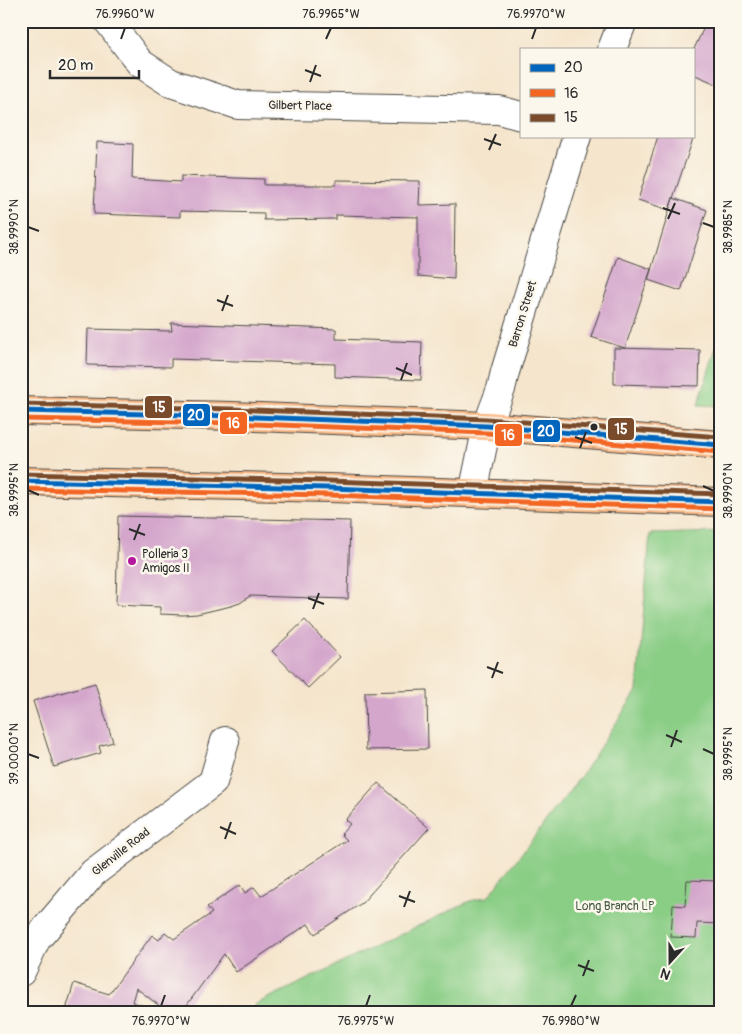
<svg xmlns="http://www.w3.org/2000/svg" width="742" height="1034" font-family="Pangolin,sans-serif">
<style>
.green{fill:#8ace86;stroke:#5a7c58}
.building{fill:#d4a6cc}
.lines{fill:none;stroke-linecap:round;stroke-linejoin:round}
.minor-casing{stroke:#494743;stroke-width:30}
.major-casing{stroke:#494743;stroke-width:30}
.minor{stroke:#fff;stroke-width:28}
.major{stroke:#fabc8b;stroke-width:28}
.bus-1-casing{stroke:#fbf7ec;stroke-width:9}
.bus-2-casing{stroke:#fbf7ec;stroke-width:9}
.bus-3-casing{stroke:#fbf7ec;stroke-width:9}
.bus-1{stroke:#0065bd;stroke-width:5}
.bus-2{stroke:#f26522;stroke-width:5}
.bus-3{stroke:#7a4b2a;stroke-width:5}
.ticks{fill:none;stroke:#2b2b2b;stroke-width:2}
.bus-dot{fill:#2b2b2b;stroke:#fbf7ec;stroke-width:2}
.poi-dot{fill:#b5179e;stroke:#fbf7ec;stroke-width:2}
.labels{text-anchor:middle;dominant-baseline:central;stroke-width:5;stroke-linejoin:round;paint-order:stroke}
.street-label{font-size:12px;fill:#2b2b2b;stroke:#fbf7ec}
.poi-label{font-size:12px;fill:#2b2b2b;stroke:#fbf7ec;text-anchor:start}
.park-label{font-size:12px;fill:#485c46;stroke:#fbf7ec}
.line-badge{stroke:#fbf7ec;stroke-width:2}
.badge-label{font-size:14px;text-anchor:middle;font-weight:bold;fill:#fff}
.neatline{fill:none;stroke:#2b2b2b;stroke-width:2}
.ticks-label{font-size:12px;text-anchor:middle;fill:#2b2b2b}
</style>
<rect width="100%" height="100%" fill="#fbf7ec"/>
<filter id="ink" filterUnits="userSpaceOnUse"><feTurbulence type="fractalNoise" baseFrequency=".02" numOctaves="2"/><feDisplacementMap in="SourceGraphic" scale="10" xChannelSelector="R" yChannelSelector="G"/><feConvolveMatrix kernelMatrix="1 2 1 2 8 2 1 2 1" color-interpolation-filters="sRGB"/></filter>
<filter id="wash" filterUnits="userSpaceOnUse"><feTurbulence type="fractalNoise" baseFrequency=".0096" numOctaves="4" result="noise"/><feDisplacementMap in="SourceGraphic" scale="20" xChannelSelector="R" yChannelSelector="G"/><feGaussianBlur stdDeviation="1.12" result="paint"/><feColorMatrix in="noise" values="0 0 0 0 0 0 0 0 0 0 0 0 0 0 0 0 0 1.4 0 .05"/><feComposite in="paint" operator="in"/></filter>
<g filter="url(#wash)">
<rect width="100%" height="100%" fill="#f5e5cc"/>
<!-- green -->
<g class="green">
<path d="M721,332v74l-23,-1z"/>
<path d="M721,532v481h-468l3,-9 214,-103 18,-4 93,-121 56,-85 13,-157z"/>
</g>
<g id="blocks">
<!-- building -->
<g class="building">
<path d="M707,21h14v65l-28,-12v-23z"/>
<path d="M658,136h36l-25,74 -31,-10z"/>
<path d="M97,142l36,2 -1,35 49,3v-6l83,3v6h72v-5l84,1 -1,24 36,-1 -1,75 -36,-3v-59l-82,-2v4l-72,1v-7l-84,-2v6l-86,-3z"/>
<path d="M673,198l34,12 -26,81 -33,-11z"/>
<path d="M618,257l33,12 -26,79 -34,-11z"/>
<path d="M171,323l165,6v10l86,3 -1,38 -86,-3v-13l-164,-5v8l-84,-2 1,-36 84,2z"/>
<path d="M614,348l86,2 -1,36 -85,-2z"/>
<path d="M118,516l232,5 -2,78 -98,-3 -10,7 -9,3 -34,8 -14,1 -23,-1v-7l-44,-2z"/>
<path d="M305,620l35,37 -32,31 -36,-37z"/>
<path d="M95,683l18,59 -14,4 2,7 -47,14 -21,-66z"/>
<path d="M427,690l1,59 -62,1 -1,-58z"/>
<path d="M378,783l51,45 -67,75 -47,31 -7,-10 -72,48 -12,-18 -43,59h-12l-33,-25 -4,14 19,6 -1,5h-85l9,-30 35,11 43,-59 7,5 6,-8 9,7 38,-26 -5,-6 33,-22 5,8 9,-6 7,9 86,-56 -6,-6 9,-10 -5,-4z"/>
<path d="M687,880l34,1v43l-24,-1 -1,15 -25,-1 2,-32 12,1z"/>
</g>
</g>
</g>
<g filter="url(#ink)">
<use href="#blocks" fill-opacity="0" stroke="#494743" stroke-width="1"/>
<g class="lines">
<defs>
<g id="minor">
<path d="M108,21l32,42 31,20 67,22 261,5 22,6"/>
<path d="M612,49l11,-28"/>
<path d="M473,493l14,-67 14,-37 4,-17 72,-236"/>
<path d="M21,972l15,-32 57,-67 120,-91 12,-41"/>
</g>
<g id="major">
<path d="M21,411l211,5 255,10 234,19"/>
<path d="M21,481l308,7 392,14"/>
</g>
</defs>
<!-- minor casing -->
<use href="#minor" class="minor-casing"/>
<!-- major casing -->
<use href="#major" class="major-casing"/>
<!-- minor -->
<use href="#minor" class="minor"/>
<!-- major -->
<use href="#major" class="major"/>
<defs>
<g id="bus-1">
<path d="M21,411l211,5 255,10 234,19"/>
<path d="M21,481l308,7 392,14"/>
</g>
<g id="bus-2">
<path d="M21,419l211,4 255,10 233,19"/>
<path d="M21,489l308,6 392,14"/>
</g>
<g id="bus-3">
<path d="M21,404l211,5 255,10 234,18"/>
<path d="M21,474l308,7 392,13"/>
</g>
</defs>
<!-- bus-1 casing -->
<use href="#bus-1" class="bus-1-casing"/>
<!-- bus-2 casing -->
<use href="#bus-2" class="bus-2-casing"/>
<!-- bus-3 casing -->
<use href="#bus-3" class="bus-3-casing"/>
<!-- bus-1 -->
<use href="#bus-1" class="bus-1"/>
<!-- bus-2 -->
<use href="#bus-2" class="bus-2"/>
<!-- bus-3 -->
<use href="#bus-3" class="bus-3"/>
</g>
</g>
<!-- ticks -->
<path class="ticks" d="M121,39l4,-11M326,39l5,-11M532,39l4,-11M305,70l16,6M310,82l6,-17M484,139l17,6M489,150l7,-16M663,208l17,6M668,219l7,-16M703,223l11,4M28,227l11,4M217,300l16,6M222,311l6,-16M396,368l16,7M401,380l6,-17M575,437l17,6M580,448l6,-16M703,486l11,5M28,490l11,5M129,529l16,6M134,540l6,-16M308,598l16,6M313,609l6,-16M487,667l16,6M492,678l6,-16M666,735l16,7M671,747l6,-17M703,749l11,5M28,754l11,4M220,827l16,7M225,839l6,-17M399,896l16,6M404,907l6,-16M578,965l16,6M583,976l6,-16M161,1006l4,-11M366,1006l4,-11M571,1006l5,-11"/>
<!-- markers -->
<circle class="bus-dot" cx="594" cy="427" r="4.5"/>
<circle class="poi-dot" cx="132" cy="561" r="5"/>
<g class="labels">
<!-- street labels -->
<g class="street-label">
<text transform="translate(300 106) rotate(1)">Gilbert Place</text>
<text transform="translate(523 314) rotate(-73)">Barron Street</text>
<text transform="translate(121 852) rotate(-38)">Glenville Road</text>
</g>
<!-- poi labels -->
<g class="poi-label">
<text x="142" y="554">Polleria 3<tspan x="142" dy="14">Amigos II</tspan></text>
</g>
<!-- park labels -->
<g class="park-label">
<text x="615" y="906">Long Branch LP</text>
</g>
</g>
<g class="line-badge">
<rect x="144" y="395" width="29" height="24" rx="5" fill="#7a4b2a"/>
<rect x="182" y="403" width="29" height="24" rx="5" fill="#0065bd"/>
<rect x="219" y="411" width="29" height="24" rx="5" fill="#f26522"/>
<rect x="607" y="417" width="28" height="24" rx="5" fill="#7a4b2a"/>
<rect x="532" y="419" width="29" height="24" rx="5" fill="#0065bd"/>
<rect x="494" y="423" width="29" height="24" rx="5" fill="#f26522"/>
</g>
<g class="badge-label">
<text x="159" y="412">15</text>
<text x="196" y="420">20</text>
<text x="233" y="428">16</text>
<text x="621" y="434">15</text>
<text x="546" y="436">20</text>
<text x="508" y="440">16</text>
</g>
<!-- margin -->
<rect width="742" height="1034" fill="none" stroke="#fbf7ec" stroke-width="55"/>
<!-- legend -->
<rect x="520" y="48" width="175" height="90" fill="#fbf7ec" stroke="#a8a59f"/>
<rect x="530" y="64" width="25" height="8" fill="#0065bd" stroke="#a8a59f"/>
<text x="564" y="72" font-size="15" fill="#2b2b2b">20</text>
<rect x="530" y="89" width="25" height="8" fill="#f26522" stroke="#a8a59f"/>
<text x="564" y="98" font-size="15" fill="#2b2b2b">16</text>
<rect x="530" y="114" width="25" height="8" fill="#7a4b2a" stroke="#a8a59f"/>
<text x="564" y="122" font-size="15" fill="#2b2b2b">15</text>
<!-- north arrow -->
<g transform="translate(670 962) rotate(201)" stroke="#fbf7ec" stroke-width="4" paint-order="stroke">
<path d="M0-4L9 19L0 12L-9 19Z" fill="#2b2b2b"/>
<text y="-8" font-size="14" font-weight="bold" text-anchor="middle" fill="#2b2b2b">N</text>
</g>
<!-- scale -->
<path d="M50 70v8h89v-8" fill="none" stroke="#2b2b2b" stroke-width="2.5"/>
<text x="58" y="70" font-size="15" fill="#2b2b2b" stroke="#fbf7ec" stroke-width="4" paint-order="stroke">20 m</text>
<rect x="28" y="28" width="686" height="978" class="neatline"/>
<g class="ticks-label">
<text x="125" y="18">76.9960°W</text>
<text x="331" y="18">76.9965°W</text>
<text x="536" y="18">76.9970°W</text>
<text transform="translate(14 227) rotate(-90)" y="4">38.9990°N</text>
<text transform="translate(728 227) rotate(-90)" y="4">38.9985°N</text>
<text transform="translate(14 490) rotate(-90)" y="4">38.9995°N</text>
<text transform="translate(728 491) rotate(-90)" y="4">38.9990°N</text>
<text transform="translate(14 754) rotate(-90)" y="4">39.0000°N</text>
<text transform="translate(728 754) rotate(-90)" y="4">38.9995°N</text>
<text x="161" y="1025">76.9970°W</text>
<text x="366" y="1025">76.9975°W</text>
<text x="571" y="1025">76.9980°W</text>
</g>
</svg>
